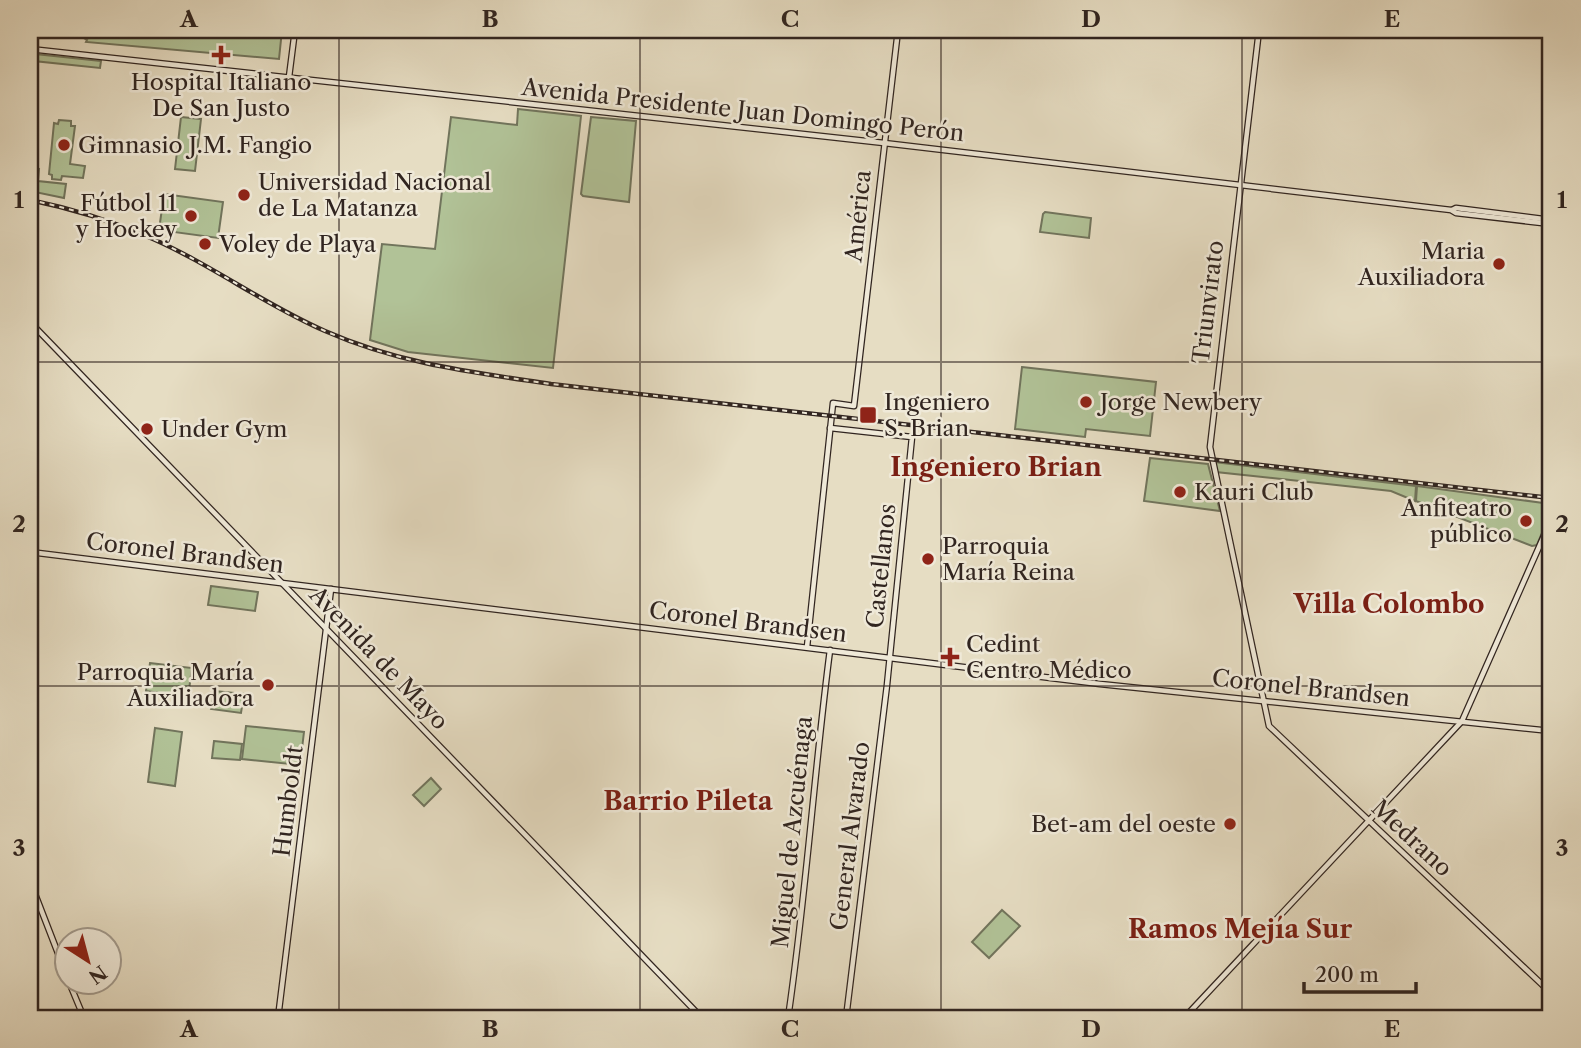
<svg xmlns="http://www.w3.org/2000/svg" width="1581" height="1048" font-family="'Libre Caslon Text',serif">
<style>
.green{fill:#b1c297;stroke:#71745c;stroke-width:2}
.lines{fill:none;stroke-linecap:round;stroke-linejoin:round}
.secondary-casing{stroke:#312520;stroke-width:7}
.secondary{stroke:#efe9d8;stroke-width:4.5}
.rail-casing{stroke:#312520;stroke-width:4.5}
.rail{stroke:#efe9d8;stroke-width:2;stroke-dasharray:5;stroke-linecap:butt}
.grid{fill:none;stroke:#312520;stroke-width:2;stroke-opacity:0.55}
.poi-dot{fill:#8f2418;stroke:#efe9d8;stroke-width:2.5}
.labels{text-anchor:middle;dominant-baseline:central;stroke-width:5;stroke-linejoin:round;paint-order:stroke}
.poi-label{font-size:23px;fill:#312520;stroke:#efe9d8;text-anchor:start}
.street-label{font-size:23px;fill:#312520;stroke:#efe9d8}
.quarter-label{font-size:26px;font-weight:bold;fill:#7a1f14;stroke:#efe9d8}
.neatline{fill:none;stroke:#312520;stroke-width:2.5}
.grid-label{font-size:23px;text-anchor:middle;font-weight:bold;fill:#312520}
</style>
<rect width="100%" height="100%" fill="#e6ddc3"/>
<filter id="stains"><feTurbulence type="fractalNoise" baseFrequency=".00286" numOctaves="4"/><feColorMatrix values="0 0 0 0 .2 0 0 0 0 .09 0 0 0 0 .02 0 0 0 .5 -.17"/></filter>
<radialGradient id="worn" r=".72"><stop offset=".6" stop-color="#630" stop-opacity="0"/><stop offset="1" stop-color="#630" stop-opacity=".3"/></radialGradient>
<!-- green -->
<g class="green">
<path d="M77,30h205l-3,29 -193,-17 1,-2 -7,-4v-5z"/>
<path d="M35,54l66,7 -1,7 -66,-7z"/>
<path d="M518,109l63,7 -28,252 -145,-16 -38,-12 12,-96 53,5 16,-132 66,8z"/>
<path d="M181,117l20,2 -6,52 -20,-2z"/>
<path d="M591,117l45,4 -7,81 -46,-6 -2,-2z"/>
<path d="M59,120l12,1v5h4l-5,38 15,2 -2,12 -21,-2 -1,4 -9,-1v-4l-3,-1 5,-51 4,1z"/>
<path d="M30,168l9,1 -1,12 28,3 -2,14 -34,-7z"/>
<path d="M164,194l59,8 -5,36 -59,-8z"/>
<path d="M1045,212l46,6 -2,20 -49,-6 3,-18z"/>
<path d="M1022,367l134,15 -6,54 -64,-7 -1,8 -70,-8z"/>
<path d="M1150,458l58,6 12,47 -76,-10z"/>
<path d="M1214,462l202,24 -1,15 -24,-10 -175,-19z"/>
<path d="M1417,486l134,18v7l-14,34 -5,1 -116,-45z"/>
<path d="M211,586l47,6 -3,19 -47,-6z"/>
<path d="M150,663l42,5 -4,29 -42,-6z"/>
<path d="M214,691l30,3 -3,19 -30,-4z"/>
<path d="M246,726l58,6 -4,33 -58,-6z"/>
<path d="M155,728l27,4 -7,54 -27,-4z"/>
<path d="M214,741l28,3 -2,16 -28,-2z"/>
<path d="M431,778l10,11 -17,17 -11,-11z"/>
<path d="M1002,910l18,16 -31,32 -17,-16z"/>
</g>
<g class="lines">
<defs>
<g id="secondary">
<path d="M1259,30l-49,417 59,279 282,267"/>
<path d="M30,49l854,94 567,67 5,3 95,11"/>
<path d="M289,77l6,-47"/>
<path d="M1452,210l4,-2 95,12"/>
<path d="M30,322l672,696"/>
<path d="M830,428l82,9 -25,248 -41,333"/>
<path d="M30,552l1070,132 451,47"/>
<path d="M807,647l26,-244 21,3 44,-376"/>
<path d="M30,881l36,93"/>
<path d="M69,982l15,36"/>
<path d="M278,1018l53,-429"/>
<path d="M788,1018c18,-122 26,-245 42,-368"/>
<path d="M1184,1018l278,-297 89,-201"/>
</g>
</defs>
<!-- secondary casing -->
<use href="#secondary" class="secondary-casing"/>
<!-- secondary -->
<use href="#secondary" class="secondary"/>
<defs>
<path id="rail" d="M30,200c39,8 79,20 116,36 62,26 117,68 179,95 75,33 146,41 226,53l1000,114"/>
</defs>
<!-- rail casing -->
<use href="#rail" class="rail-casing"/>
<!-- rail -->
<use href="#rail" class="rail"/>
</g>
<!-- grid -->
<path class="grid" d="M339,30v988M640,30v988M941,30v988M1242,30v988M30,362h1521M30,686h1521"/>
<!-- markers -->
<g class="poi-dot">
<path d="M217.5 44.5h7v7h7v7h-7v7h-7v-7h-7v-7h7z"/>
<circle cx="64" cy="145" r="7"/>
<circle cx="244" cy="195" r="7"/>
<circle cx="191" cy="216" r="7"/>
<circle cx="205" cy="244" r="7"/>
<circle cx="1499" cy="264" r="7"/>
<circle cx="1086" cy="402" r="7"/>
<rect x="859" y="406" width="18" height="18" rx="3.5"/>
<circle cx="147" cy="429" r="7"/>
<circle cx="1180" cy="492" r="7"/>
<circle cx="1526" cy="521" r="7"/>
<circle cx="928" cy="559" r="7"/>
<path d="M946.5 646.5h7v7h7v7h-7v7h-7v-7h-7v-7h7z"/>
<circle cx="268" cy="685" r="7"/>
<circle cx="1230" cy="824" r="7"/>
</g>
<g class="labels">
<!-- poi labels -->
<g class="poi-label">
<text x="221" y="82" text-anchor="middle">Hospital Italiano<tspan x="221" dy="26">De San Justo</tspan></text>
<text x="78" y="145">Gimnasio J.M. Fangio</text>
<text x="258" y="182">Universidad Nacional<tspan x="258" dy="26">de La Matanza</tspan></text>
<text x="177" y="203" text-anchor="end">Fútbol 11<tspan x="177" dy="26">y Hockey</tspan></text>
<text x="219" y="244">Voley de Playa</text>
<text x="1485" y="251" text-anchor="end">Maria<tspan x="1485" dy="26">Auxiliadora</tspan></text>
<text x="884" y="402">Ingeniero<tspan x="884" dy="26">S. Brian</tspan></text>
<text x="1100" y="402">Jorge Newbery</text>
<text x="161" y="429">Under Gym</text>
<text x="1194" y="492">Kauri Club</text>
<text x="1512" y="508" text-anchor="end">Anfiteatro<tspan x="1512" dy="26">público</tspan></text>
<text x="942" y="546">Parroquia<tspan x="942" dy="26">María Reina</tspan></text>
<text x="966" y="644">Cedint<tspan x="966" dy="26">Centro Médico</tspan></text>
<text x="254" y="672" text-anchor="end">Parroquia María<tspan x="254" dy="26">Auxiliadora</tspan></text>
<text x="1216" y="824" text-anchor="end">Bet-am del oeste</text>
</g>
<!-- street labels -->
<g class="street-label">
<text transform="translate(743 110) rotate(6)">Avenida Presidente Juan Domingo Perón</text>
<text transform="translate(858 216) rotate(-84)">América</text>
<text transform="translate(1208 302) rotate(-83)">Triunvirato</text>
<text transform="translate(185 553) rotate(7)">Coronel Brandsen</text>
<text transform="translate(881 566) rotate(-84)">Castellanos</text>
<text transform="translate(748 622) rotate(7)">Coronel Brandsen</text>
<text transform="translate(379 658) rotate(46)">Avenida de Mayo</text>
<text transform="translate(1311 688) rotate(6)">Coronel Brandsen</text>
<text transform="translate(288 801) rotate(-83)">Humboldt</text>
<text transform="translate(792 832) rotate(-84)">Miguel de Azcuénaga</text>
<text transform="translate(850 836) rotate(-83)">General Alvarado</text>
<text transform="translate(1412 838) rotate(43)">Medrano</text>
</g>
<!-- quarter labels -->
<g class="quarter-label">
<text x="996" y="467">Ingeniero Brian</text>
<text x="1389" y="604">Villa Colombo</text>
<text x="688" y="801">Barrio Pileta</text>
<text x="1240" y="929">Ramos Mejía Sur</text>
</g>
</g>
<!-- margin -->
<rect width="1581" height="1048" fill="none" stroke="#e6ddc3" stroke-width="77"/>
<!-- north arrow -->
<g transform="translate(88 961) rotate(144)"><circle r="33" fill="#efe9d8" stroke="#a39b8e" stroke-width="2"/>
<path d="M0-5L12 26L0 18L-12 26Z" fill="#8f2418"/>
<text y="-10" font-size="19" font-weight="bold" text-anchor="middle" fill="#312520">N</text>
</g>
<!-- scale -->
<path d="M1304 982v10h112v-10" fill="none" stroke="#312520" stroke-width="3.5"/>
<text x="1315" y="982" font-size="21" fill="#312520" stroke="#efe9d8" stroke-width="5" paint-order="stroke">200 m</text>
<rect x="38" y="38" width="1504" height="972" class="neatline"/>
<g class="grid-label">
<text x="189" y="27">A</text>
<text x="490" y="27">B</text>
<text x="790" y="27">C</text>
<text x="1091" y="27">D</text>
<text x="1392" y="27">E</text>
<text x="19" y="208">1</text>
<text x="1562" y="208">1</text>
<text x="19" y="532">2</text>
<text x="1562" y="532">2</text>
<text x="19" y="856">3</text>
<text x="1562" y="856">3</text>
<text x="189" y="1037">A</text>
<text x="490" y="1037">B</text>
<text x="790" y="1037">C</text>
<text x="1091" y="1037">D</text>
<text x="1392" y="1037">E</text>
</g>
<rect width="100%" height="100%" filter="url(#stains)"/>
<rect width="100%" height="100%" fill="url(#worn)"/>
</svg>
